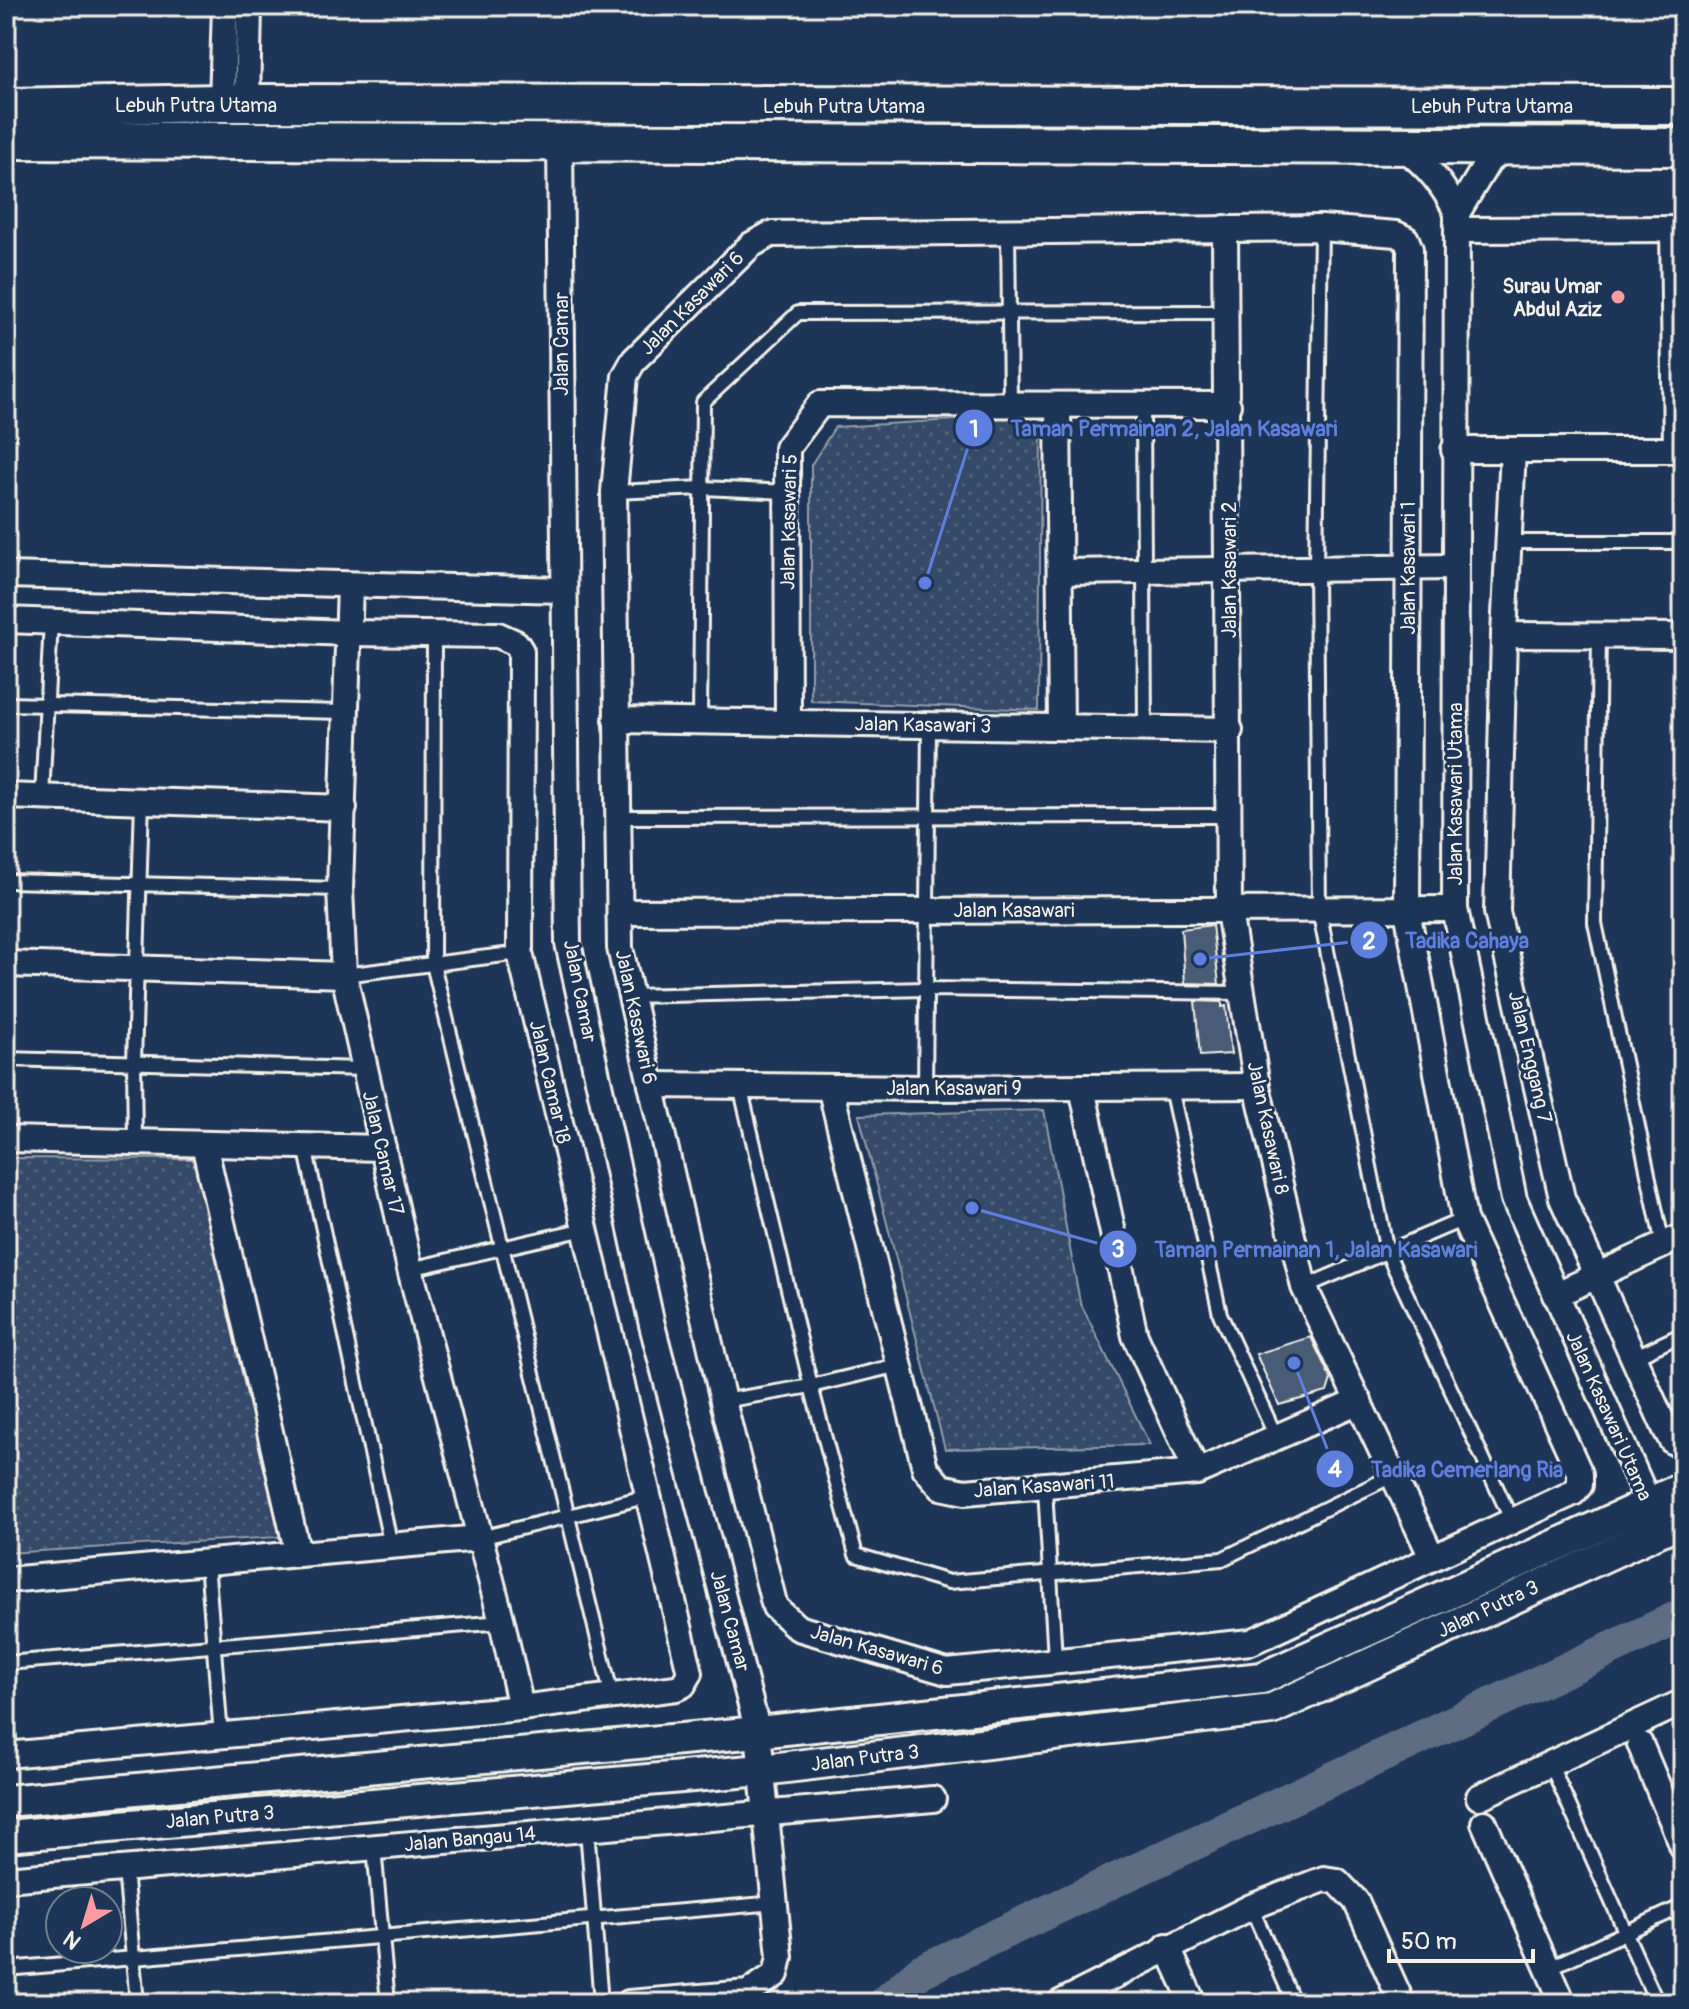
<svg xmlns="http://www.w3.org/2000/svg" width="1689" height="2009" font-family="Pangolin,sans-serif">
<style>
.green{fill:url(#green-dots);stroke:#949ea8;stroke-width:2}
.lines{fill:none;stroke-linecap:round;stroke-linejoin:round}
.river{stroke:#5e6d82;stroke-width:34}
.building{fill:#485b74;stroke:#f4f1e8;stroke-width:2}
.service-casing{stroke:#f4f1e8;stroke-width:18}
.minor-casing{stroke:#f4f1e8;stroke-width:30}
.tertiary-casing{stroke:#f4f1e8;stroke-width:36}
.primary-casing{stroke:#f4f1e8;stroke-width:42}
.service{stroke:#1d3557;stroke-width:12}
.minor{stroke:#1d3557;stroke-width:24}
.tertiary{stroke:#1d3557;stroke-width:30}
.primary{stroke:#1d3557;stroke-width:36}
.poi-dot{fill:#ff9aa2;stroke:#1d3557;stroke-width:3}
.labels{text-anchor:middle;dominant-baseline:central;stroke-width:6;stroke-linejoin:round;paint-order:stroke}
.street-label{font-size:20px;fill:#f4f1e8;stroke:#1d3557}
.poi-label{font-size:20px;font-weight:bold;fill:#f4f1e8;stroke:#1d3557;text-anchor:end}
.leader{fill:none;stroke:#5e7fdd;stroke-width:3}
.callout-dot{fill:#5e7fdd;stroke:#1d3557;stroke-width:3}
.mark-label{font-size:24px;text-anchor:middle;font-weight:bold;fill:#fff}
.callout-label{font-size:22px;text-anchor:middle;font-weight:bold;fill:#5e7fdd;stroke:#1d3557;stroke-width:6;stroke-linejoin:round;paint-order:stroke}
</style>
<defs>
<pattern id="green-dots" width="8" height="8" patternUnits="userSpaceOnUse" patternTransform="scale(2)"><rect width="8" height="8" fill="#354a67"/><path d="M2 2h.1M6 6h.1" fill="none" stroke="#53657d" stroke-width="1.8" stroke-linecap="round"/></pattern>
</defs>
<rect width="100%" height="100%" fill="#1d3557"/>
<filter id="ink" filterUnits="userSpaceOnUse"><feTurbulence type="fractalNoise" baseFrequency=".0125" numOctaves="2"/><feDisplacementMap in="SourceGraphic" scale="16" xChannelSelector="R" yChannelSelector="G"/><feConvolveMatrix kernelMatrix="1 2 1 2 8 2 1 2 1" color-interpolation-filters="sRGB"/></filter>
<g filter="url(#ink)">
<!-- green -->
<g class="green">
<path d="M1041,415l-2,295 -228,-9v-236l24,-38z"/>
<path d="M1044,1110l36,192 70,143 -205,4 -86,-334z"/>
<path d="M6,1158l187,1 101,377 -288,17z"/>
</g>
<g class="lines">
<!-- river -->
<path class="river" d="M885,2003l36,-32 762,-356"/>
</g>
<!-- building -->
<g class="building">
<path d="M1212,925l7,59 -34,-1 -4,-54z"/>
<path d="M1195,1001l27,1v5l4,-1 5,48 -31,2z"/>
<path d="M1311,1337l20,42 -4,13 -48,13 -23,-51z"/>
</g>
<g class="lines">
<defs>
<g id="service">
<path d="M1321,228l-5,341 3,341 68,342 125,269"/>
<path d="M1008,230l2,174"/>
<path d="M1143,405l2,324"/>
<path d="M614,492l89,-4 84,4"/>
<path d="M1508,542h175"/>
<path d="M434,633l-1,331 179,733"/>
<path d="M1599,636l-4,287 68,322"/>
<path d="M6,704l339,8"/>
<path d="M700,721l3,-319 95,-89 428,-1"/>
<path d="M42,797l9,-176"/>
<path d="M616,817l614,-1"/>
<path d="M6,881l334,8"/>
<path d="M344,975l176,-22"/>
<path d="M630,996l296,-7 315,4"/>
<path d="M6,1059l358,10"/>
<path d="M740,1086l71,300 45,169 93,27 273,-23 172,-84"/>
<path d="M925,1088l4,-363"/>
<path d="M1171,1088l49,226 56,123"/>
<path d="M135,1142l-1,-80 8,-262"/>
<path d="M305,1146l86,400"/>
<path d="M410,1269l175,-40"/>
<path d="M1304,1287l160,-68"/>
<path d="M1632,1358l51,-24"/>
<path d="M723,1401l88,-15 88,-21"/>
<path d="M1045,1488l10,171"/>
<path d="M480,1538l169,-42"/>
<path d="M207,1562l14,174"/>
<path d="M6,1663l496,-41"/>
<path d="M6,1707l4,48"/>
<path d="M1550,1763l107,240"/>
<path d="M587,1829l14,174"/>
<path d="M374,1847l14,156"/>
<path d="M125,1869l12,134"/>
<path d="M1251,1907l43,96"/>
<path d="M1549,1968l134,-62"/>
<path d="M6,1969l769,-66"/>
</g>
<g id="minor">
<path d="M222,103l3,-97"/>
<path d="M247,104l2,-98"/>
<path d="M560,143l8,800 84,382 106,407 22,225 -4,17 -28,19 -119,10"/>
<path d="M1403,147c25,20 40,37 54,66"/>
<path d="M1507,148l-18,12 -32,53 -2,696 59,290 142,321"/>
<path d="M1225,228l4,683 28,175 47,201 127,268"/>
<path d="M1321,228l75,6 10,5 4,10 -3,661 57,309 116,255v11l-7,8 -322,149 -304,30 -149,-44 -23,-21 -52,-206 -103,-453 -6,-456 11,-116 9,-16 117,-115 20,-11z"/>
<path d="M1673,229l3,221"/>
<path d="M1457,230l226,-1"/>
<path d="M1058,405l3,322"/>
<path d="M1454,450h229"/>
<path d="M1513,450l-9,185 -7,277 65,286 104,232 6,11 11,6"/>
<path d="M1060,572l393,-5"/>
<path d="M6,575l557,15"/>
<path d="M350,585l-10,304 4,86 66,294 92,353 19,86"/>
<path d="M6,620l343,13 149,2 18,8 5,8 -1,302 170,720 -7,12 -7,3 -155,20 -515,47"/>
<path d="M1504,635l179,1"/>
<path d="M616,720l614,10"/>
<path d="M788,723l-1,-275 33,-44 408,1"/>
<path d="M6,796l338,12"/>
<path d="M620,912l835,-3"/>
<path d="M6,964l338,11"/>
<path d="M651,1085l274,3 332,-2"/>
<path d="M830,1087l95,381 16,19 24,5 232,-20 162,-71"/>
<path d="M1082,1088l53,248 62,136"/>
<path d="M6,1139l377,9"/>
<path d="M204,1144l94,410"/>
<path d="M1555,1295l128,-59"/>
<path d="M6,1580l474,-42"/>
<path d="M1640,1744l43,103"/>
<path d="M1479,1797l204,-95"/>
<path d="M1484,1823l79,180"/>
<path d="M6,1879l927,-80"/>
<path d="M1167,1946l26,57"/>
<path d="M1060,2003l191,-96 73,-28 13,2 19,20 46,102"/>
</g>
<g id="tertiary">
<path d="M6,1801l752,-69 504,-54 421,-190"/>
<path d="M6,1836l756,-66 510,-61 411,-189"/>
</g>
<g id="primary">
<path d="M6,107l216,-4 1461,3"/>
<path d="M6,140l1677,7"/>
</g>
</defs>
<!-- service casing -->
<use href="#service" class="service-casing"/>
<!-- minor casing -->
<use href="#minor" class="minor-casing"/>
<!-- tertiary casing -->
<use href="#tertiary" class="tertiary-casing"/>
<!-- primary casing -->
<use href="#primary" class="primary-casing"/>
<!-- service -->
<use href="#service" class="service"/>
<!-- minor -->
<use href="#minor" class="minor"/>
<!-- tertiary -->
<use href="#tertiary" class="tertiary"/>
<!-- primary -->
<use href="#primary" class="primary"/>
</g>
</g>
<!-- markers -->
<circle class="poi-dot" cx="1618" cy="297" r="8"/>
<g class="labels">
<!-- street labels -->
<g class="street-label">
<text x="196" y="105">Lebuh Putra Utama</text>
<text x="844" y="106">Lebuh Putra Utama</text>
<text x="1492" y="106">Lebuh Putra Utama</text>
<text transform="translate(692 303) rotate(-45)">Jalan Kasawari 6</text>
<text transform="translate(561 344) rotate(-90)">Jalan Camar</text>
<text transform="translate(789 522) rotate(-89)">Jalan Kasawari 5</text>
<text transform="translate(1408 568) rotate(-90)">Jalan Kasawari 1</text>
<text transform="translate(1229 570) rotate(-90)">Jalan Kasawari 2</text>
<text transform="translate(923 725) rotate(1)">Jalan Kasawari 3</text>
<text transform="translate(1455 794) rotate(-90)">Jalan Kasawari Utama</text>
<text x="1014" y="910">Jalan Kasawari</text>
<text transform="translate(580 991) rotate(79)">Jalan Camar</text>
<text transform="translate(636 1017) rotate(78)">Jalan Kasawari 6</text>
<text transform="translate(1530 1057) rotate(77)">Jalan Enggang 7</text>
<text transform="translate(550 1082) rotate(77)">Jalan Camar 18</text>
<text x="954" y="1088">Jalan Kasawari 9</text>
<text transform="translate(1268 1128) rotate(78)">Jalan Kasawari 8</text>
<text transform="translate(383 1153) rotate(77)">Jalan Camar 17</text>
<text transform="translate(1609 1416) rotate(66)">Jalan Kasawari Utama</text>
<text transform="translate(1044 1486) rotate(-4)">Jalan Kasawari 11</text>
<text transform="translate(1488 1609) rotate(-25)">Jalan Putra 3</text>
<text transform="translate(730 1621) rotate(75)">Jalan Camar</text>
<text transform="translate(877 1650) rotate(16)">Jalan Kasawari 6</text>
<text transform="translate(865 1758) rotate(-7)">Jalan Putra 3</text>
<text transform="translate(220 1817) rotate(-5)">Jalan Putra 3</text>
<text transform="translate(470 1839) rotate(-5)">Jalan Bangau 14</text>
</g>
<!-- poi labels -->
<g class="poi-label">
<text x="1602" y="286">Surau Umar<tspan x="1602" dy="23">Abdul Aziz</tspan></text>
</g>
</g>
<!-- callouts -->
<path class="leader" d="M925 583L974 428M1200 959L1369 940M972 1208L1118 1249M1294 1363L1335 1469"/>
<g class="callout-dot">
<circle cx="925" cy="583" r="8"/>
<circle cx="1200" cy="959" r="8"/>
<circle cx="972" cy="1208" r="8"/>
<circle cx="1294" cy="1363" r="8"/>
<circle cx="974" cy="428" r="20"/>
<circle cx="1369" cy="940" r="20"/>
<circle cx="1118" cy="1249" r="20"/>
<circle cx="1335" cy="1469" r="20"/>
</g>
<g class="mark-label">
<text x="974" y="437">1</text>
<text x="1369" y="949">2</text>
<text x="1118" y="1257">3</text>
<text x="1335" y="1477">4</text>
</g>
<g class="callout-label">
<text x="1174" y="436">Taman Permainan 2, Jalan Kasawari</text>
<text x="1467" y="948">Tadika Cahaya</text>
<text x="1316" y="1257">Taman Permainan 1, Jalan Kasawari</text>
<text x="1467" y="1477">Tadika Cemerlang Ria</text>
</g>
<!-- margin -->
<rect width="1689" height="2009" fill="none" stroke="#1d3557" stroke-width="32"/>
<rect x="16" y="16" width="1657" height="1977" fill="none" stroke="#f4f1e8" stroke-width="3" filter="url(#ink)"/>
<!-- north arrow -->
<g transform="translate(84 1925) rotate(218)"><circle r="38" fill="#1d3557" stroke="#738091" stroke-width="2"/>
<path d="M0-6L14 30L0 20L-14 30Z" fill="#ff9aa2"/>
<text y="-12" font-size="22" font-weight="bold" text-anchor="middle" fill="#f4f1e8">N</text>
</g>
<!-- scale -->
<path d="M1389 1949v12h144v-12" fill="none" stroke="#f4f1e8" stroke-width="4"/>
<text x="1401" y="1949" font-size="24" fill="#f4f1e8" stroke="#1d3557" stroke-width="6" paint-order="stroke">50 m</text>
</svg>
